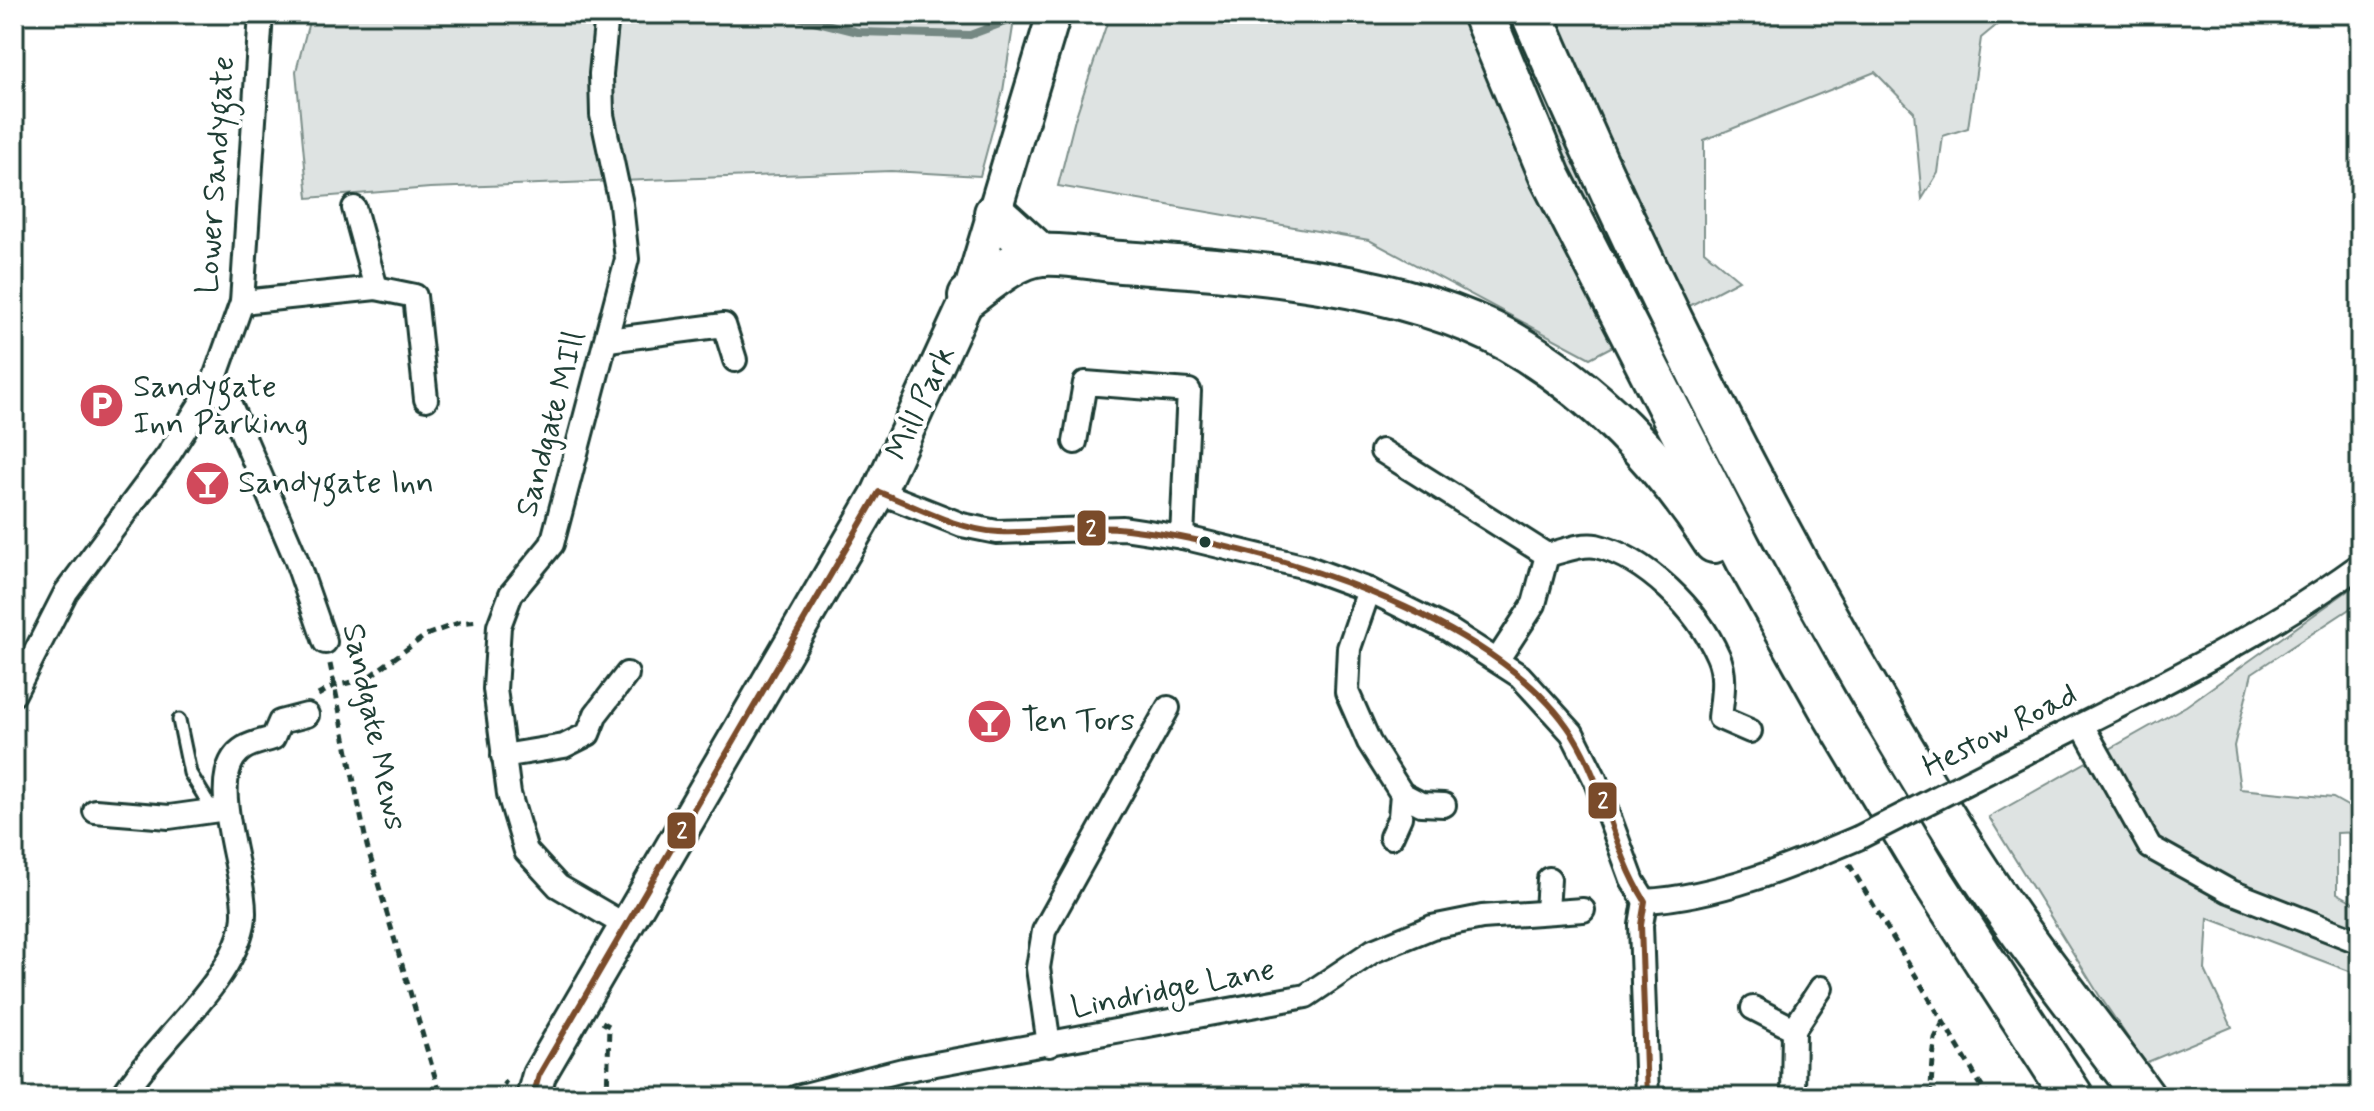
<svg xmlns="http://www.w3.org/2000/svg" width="2374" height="1111" font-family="Mynerve,sans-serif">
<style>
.green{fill:#dee3e2;stroke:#7e908b;stroke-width:2}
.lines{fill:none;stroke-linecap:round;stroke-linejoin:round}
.stream{stroke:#758883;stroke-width:8}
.lane-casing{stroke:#1f3d34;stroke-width:17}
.street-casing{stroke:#1f3d34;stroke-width:28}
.secondary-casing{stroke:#1f3d34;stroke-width:38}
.highway-casing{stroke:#1f3d34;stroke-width:46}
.path{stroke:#1f3d34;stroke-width:5;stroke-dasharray:8 6;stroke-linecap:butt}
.lane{stroke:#fff;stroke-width:11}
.street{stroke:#fff;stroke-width:22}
.secondary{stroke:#fff;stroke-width:32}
.highway{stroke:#fff;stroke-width:40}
.street-bridge-casing{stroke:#1f3d34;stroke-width:28;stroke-linecap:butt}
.street-bridge{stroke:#fff;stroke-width:22}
.bus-1-casing{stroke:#fff;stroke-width:12}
.bus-1{stroke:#7a4b2a;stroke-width:6}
.bus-dot{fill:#1f3d34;stroke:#fff;stroke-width:3}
.labels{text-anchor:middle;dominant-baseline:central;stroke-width:8;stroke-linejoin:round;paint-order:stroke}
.street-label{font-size:32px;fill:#1f3d34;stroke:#fff}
.poi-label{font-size:32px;fill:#1f3d34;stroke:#fff;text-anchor:start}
.line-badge{stroke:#fff;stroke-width:3}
.badge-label{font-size:22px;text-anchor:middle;font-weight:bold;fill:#fff}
</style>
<rect width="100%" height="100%" fill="#fff"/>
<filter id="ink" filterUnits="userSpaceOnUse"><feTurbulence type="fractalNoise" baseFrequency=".0125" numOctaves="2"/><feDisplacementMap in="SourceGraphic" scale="16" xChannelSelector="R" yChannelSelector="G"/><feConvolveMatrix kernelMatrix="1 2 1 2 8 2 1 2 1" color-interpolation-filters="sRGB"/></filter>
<g filter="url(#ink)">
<!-- green -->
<g class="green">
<path d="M311,14h704l-12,77 -23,85 -89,-5 -461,17 -122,10 -12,-127z"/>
<path d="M1110,14h900l-29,24 -13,90 -25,8 -5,37 -16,26 -8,-87 -39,-40 -171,68v111l35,29 -149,78 -221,-118 -311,-54 17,-67z"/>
<path d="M2360,582v20l-108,71 -18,73 6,43 93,9 27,15v19l-23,1v60l23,13v69l-152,-57 -3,52 27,57 -87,36 -46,-68 -110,-178 197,-111z"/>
</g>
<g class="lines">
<!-- stream -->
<path class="stream" d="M786,14l72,18 112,3 56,-21"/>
<defs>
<path id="lane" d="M179,720l11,53 22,36"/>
<g id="street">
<path d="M607,14l-6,60 1,41 19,89 6,55 -75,285 -41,50 -12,32 -4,63 14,105 17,57 32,35 70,41"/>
<path d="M376,288l39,8 11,103"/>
<path d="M242,302l134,-14 -22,-80"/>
<path d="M608,340l116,-15 11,35"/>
<path d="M212,386l16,14 68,159 29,83"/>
<path d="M1075,442l10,-59 104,8 -7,146"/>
<path d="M1382,451l165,104 -13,49 -36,55"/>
<path d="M879,492l83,33 35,7 126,-4 59,9 124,30 63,23 80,40 71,46 52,57 23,46 38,103 12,19"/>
<path d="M1547,555c14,-3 35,-12 49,-9 50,12 102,64 122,110 9,20 4,41 2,62l30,13"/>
<path d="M1369,590l-20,58 -2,44 22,50 33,52 -2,23 -9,20"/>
<path d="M14,694l52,-102 103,-138 43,-68 30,-84 19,-288"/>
<path d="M2082,725l68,122 79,44 131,51"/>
<path d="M2027,752c114,-57 230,-112 333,-187"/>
<path d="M503,756l61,-10 24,-12 8,-20 31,-40"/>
<path d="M1402,794l19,10 23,1"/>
<path d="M95,811l74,6 57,-8"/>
<path d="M1645,901c72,-4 147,-35 213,-63"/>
<path d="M1645,901l-4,24 6,172"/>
<path d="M1547,911l2,-32"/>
<path d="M1753,1008l41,21"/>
<path d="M1049,1045l-11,-77 6,-37 124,-223"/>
<path d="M122,1097c35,-56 109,-112 121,-173 9,-42 -44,-149 1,-176 8,-5 20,-7 29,-10l7,-16 27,-7"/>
<path d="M797,1097l106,-27 403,-74 67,-45 59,-24 50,-10 101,-7"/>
<path d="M1793,1097l1,-68 27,-41"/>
</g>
<path id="secondary" d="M533,1097l6,-22 340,-583 90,-196 85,-282"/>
<g id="highway">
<path d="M1483,14l67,162 196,383 84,150 106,177 137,211"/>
<path d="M1532,14c125,292 269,576 439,845 52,82 116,159 173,238"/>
<path d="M995,213l46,42"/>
<path d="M969,296c20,-15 47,-39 73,-41 25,-2 54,5 79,7 120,8 281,19 388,79 84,48 153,120 205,201"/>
</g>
</defs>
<!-- lane casing -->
<use href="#lane" class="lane-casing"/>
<!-- street casing -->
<use href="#street" class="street-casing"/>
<!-- secondary casing -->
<use href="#secondary" class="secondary-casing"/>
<!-- highway casing -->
<use href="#highway" class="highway-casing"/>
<!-- path -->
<g class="path">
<path d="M330,664l37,182 74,251"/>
<path d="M318,695l16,-9 32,-7 60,-44 32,-12 21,-2"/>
<path d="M1849,864l139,233"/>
<path d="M602,1022l7,4 -2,71"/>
<path d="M496,1097l10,-16"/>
<path d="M1930,1097l5,-59 7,-14"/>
</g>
<!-- lane -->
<use href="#lane" class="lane"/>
<!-- street -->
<use href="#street" class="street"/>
<!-- secondary -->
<use href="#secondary" class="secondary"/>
<!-- highway -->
<use href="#highway" class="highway"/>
<defs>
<path id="street-bridge" d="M1858,838l169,-86"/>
</defs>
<!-- street-bridge casing -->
<use href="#street-bridge" class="street-bridge-casing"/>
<!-- street-bridge -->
<use href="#street-bridge" class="street-bridge"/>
<defs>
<path id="bus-1" d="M533,1097l6,-22 340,-583c38,15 79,38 120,40 42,2 86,-8 128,-3 134,15 370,86 446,206 32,51 40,115 72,166l-4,24 6,172"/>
</defs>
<!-- bus-1 casing -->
<use href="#bus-1" class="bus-1-casing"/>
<!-- bus-1 -->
<use href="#bus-1" class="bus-1"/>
</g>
</g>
<!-- icons -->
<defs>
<symbol id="parking-disc" viewBox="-11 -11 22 22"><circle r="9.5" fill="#d1495b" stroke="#fff"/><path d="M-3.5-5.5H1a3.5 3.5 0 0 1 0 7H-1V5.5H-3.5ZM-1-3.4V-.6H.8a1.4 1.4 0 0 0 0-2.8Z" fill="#fff"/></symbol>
<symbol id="bar-disc" viewBox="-11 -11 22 22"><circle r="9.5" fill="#d1495b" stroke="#fff"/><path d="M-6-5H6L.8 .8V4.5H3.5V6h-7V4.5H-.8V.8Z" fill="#fff"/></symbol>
</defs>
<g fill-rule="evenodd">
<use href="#parking-disc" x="76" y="380" width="51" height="51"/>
<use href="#bar-disc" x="182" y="458" width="51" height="51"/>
<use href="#bar-disc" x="964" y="696" width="51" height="51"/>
</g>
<!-- markers -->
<circle class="bus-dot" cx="1205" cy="542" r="7"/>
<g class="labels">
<!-- street labels -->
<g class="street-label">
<text transform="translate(216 175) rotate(-86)">Lower Sandygate</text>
<text transform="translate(921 403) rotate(-65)">Mill Park</text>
<text transform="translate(551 424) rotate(-75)">Sandgate MIll</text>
<text transform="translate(374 727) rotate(78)">Sandgate Mews</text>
<text transform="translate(2000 731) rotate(-27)">Hestow Road</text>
<text transform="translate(1173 989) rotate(-11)">Lindridge Lane</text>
</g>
<!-- poi labels -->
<g class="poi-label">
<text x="133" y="387">Sandygate<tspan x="133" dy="37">Inn Parking</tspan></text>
<text x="238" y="483">Sandygate Inn</text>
<text x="1021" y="721">Ten Tors</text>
</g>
</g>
<g class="line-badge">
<rect x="1076" y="509" width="31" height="38" rx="8" fill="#7a4b2a"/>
<rect x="1587" y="781" width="31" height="39" rx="8" fill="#7a4b2a"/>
<rect x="666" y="811" width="31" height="39" rx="8" fill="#7a4b2a"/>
</g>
<g class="badge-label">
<text x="1091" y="536">2</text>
<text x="1603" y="808">2</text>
<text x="682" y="838">2</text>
</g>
<!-- margin -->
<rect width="2374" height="1111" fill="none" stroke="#fff" stroke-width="48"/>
<rect x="24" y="24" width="2326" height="1063" fill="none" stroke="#1f3d34" stroke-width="3" filter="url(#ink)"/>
</svg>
